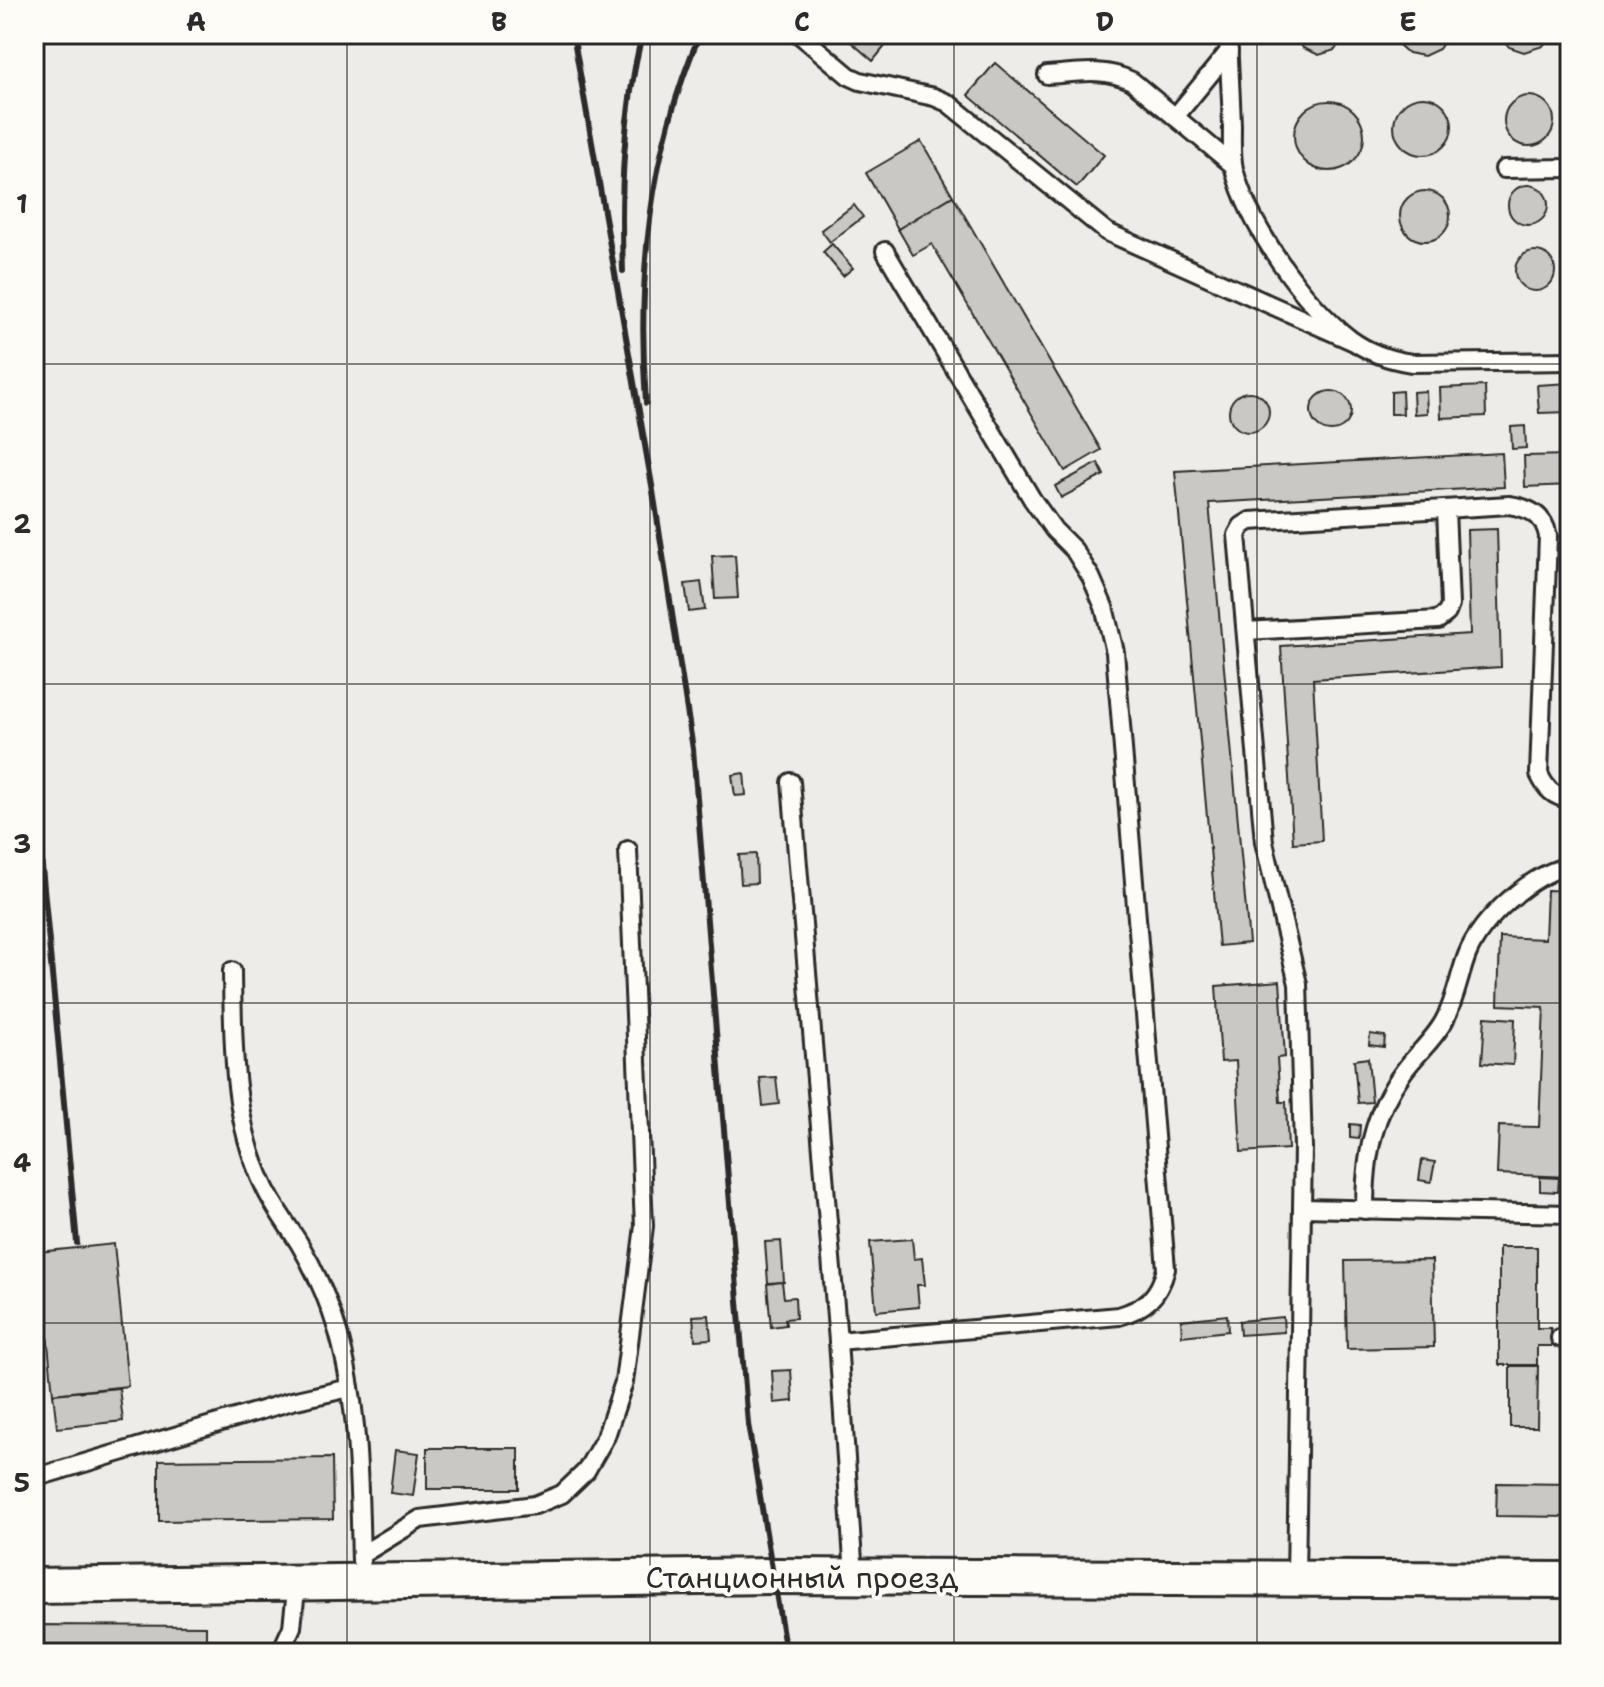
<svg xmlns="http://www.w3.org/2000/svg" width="1604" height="1687" font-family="'Shantell Sans',sans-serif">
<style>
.built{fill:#edece8}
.building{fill:#c9c8c4;stroke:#2b2b2b;stroke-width:2}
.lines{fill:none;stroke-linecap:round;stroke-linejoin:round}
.lane-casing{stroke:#2b2b2b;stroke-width:22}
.street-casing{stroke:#2b2b2b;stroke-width:40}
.lane{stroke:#fdfcf7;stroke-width:16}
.street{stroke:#fdfcf7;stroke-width:34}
.rail{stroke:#2b2b2b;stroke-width:6}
.grid{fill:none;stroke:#2b2b2b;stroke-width:2;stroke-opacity:0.55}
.labels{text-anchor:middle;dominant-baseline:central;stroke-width:8;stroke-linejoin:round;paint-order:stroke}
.street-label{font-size:30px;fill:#2b2b2b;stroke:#fdfcf7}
.neatline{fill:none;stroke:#2b2b2b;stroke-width:3}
.grid-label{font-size:26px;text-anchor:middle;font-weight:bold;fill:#2b2b2b}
</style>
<rect width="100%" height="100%" fill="#fdfcf7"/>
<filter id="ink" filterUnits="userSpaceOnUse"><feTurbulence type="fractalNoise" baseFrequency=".0125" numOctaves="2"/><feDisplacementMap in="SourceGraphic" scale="16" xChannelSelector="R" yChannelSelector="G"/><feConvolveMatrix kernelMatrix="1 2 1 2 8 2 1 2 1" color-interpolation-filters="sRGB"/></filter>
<g filter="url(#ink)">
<!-- built -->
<rect class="built" x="34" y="34" width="1536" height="1619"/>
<!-- building -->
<g class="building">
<path d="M842,34h53l-22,27z"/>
<path d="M1295,34h50l-10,16 -16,5 -16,-7z"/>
<path d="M1393,34h56l-10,15 -15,7 -16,-3 -9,-8z"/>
<path d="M1499,34h53l-9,12 -19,6 -15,-5z"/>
<path d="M995,63l109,92 -27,32 -109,-92z"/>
<circle cx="1529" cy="121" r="25"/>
<circle cx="1423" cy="126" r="29"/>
<circle cx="1329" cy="136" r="35"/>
<path d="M921,141l32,55 -55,33 -32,-56z"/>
<circle cx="1528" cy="205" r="20"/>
<circle cx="1425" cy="216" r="25"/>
<path d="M953,196l148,254 -36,21 -133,-227 -19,11 -15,-26z"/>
<path d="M854,205l9,12 -33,25 -9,-12z"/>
<path d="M832,244l21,24 -10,8 -20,-24z"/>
<circle cx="1535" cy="271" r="20"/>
<path d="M1570,383v29l-31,1 -2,-28z"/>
<path d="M1485,386l1,30 -45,2 -1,-30z"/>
<path d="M1402,391l1,23h-12v-22z"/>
<path d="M1426,391l1,22 -13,1 -1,-22z"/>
<circle cx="1331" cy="411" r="20"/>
<circle cx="1249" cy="412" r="20"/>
<path d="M1525,426l1,22 -14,1 -1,-22z"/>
<path d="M1502,453l2,34 -295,16 40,440 -30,3 -44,-475z"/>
<path d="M1570,455v30l-45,2 -1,-31z"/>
<path d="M1098,463l6,12 -43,23 -6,-12z"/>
<path d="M1497,529l4,138 -188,12 9,162 -29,2 -12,-197 189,-12 -3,-104z"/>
<path d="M735,555l3,43 -23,1 -3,-43z"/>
<path d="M701,582l4,28 -16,2 -4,-28z"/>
<path d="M744,773l2,22 -11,1 -3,-21z"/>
<path d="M756,854l1,29 -16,1 -2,-29z"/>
<path d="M1547,890l23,1v286l-73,-3 2,-48 40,1 5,-120 -46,-2 2,-68 45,2z"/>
<path d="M1280,981l5,76 -8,1 3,44h6l2,47 -47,3 -5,-91 -15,1 -5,-76z"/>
<path d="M1485,1017l30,2 -2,46 -31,-2z"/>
<path d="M1370,1034l15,2 -1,11 -15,-2z"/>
<path d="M1368,1058l4,44 -14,1 -4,-43z"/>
<path d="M776,1077l3,27 -16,2 -3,-28z"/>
<path d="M1350,1124l10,1 -1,14 -9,-1z"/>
<path d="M1422,1160l13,2 -4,20 -12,-2z"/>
<path d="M1540,1177l19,1 -1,14 -18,-1z"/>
<path d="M912,1239l2,20 8,-1 3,27h-8l2,22 -43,4 -6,-69z"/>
<path d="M781,1241l3,41 -16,1 -3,-41z"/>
<path d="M114,1244l14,142 -75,8 -14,-142z"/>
<path d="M1499,1247h38v81h14v18h-14v19h-38z"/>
<path d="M1432,1260l2,87 -87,2 -2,-88z"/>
<path d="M782,1282l2,16 11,-1 1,21 -11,1 1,6 -15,2 -4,-43z"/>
<path d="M709,1315l2,24 -16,1 -2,-24z"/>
<path d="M1227,1315l1,16 -46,5 -1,-16z"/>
<path d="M1283,1317l1,15 -44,3 -1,-14z"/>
<path d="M1510,1366h28l-1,61h-27z"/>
<path d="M791,1370l2,31 -19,2 -2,-32z"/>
<path d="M119,1388l4,33 -66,7 -4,-34z"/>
<rect x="427" y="1448" width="92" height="41"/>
<path d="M395,1450l24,3 -6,43 -23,-3z"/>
<path d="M332,1458l1,61 -174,2v-61z"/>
<path d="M1497,1483l73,1v33l-74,-1z"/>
<path d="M41,1625l165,1v27h-165z"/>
</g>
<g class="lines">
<defs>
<g id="lane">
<path d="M799,34l50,42 11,5 74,16 14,6 159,129 245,109"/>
<path d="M1228,34c1,31 3,61 4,92 0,14 -1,29 2,43 15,57 69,134 116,170 19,14 40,21 62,24l158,-2"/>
<path d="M1047,75c30,-2 57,-8 85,6l101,84"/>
<path d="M1175,117l54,-66"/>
<path d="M1504,169l66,-1"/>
<path d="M1246,631l192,-11 9,-7 3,-8 -4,-96"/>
<path d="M791,782l47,559 16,235"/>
<path d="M232,971c1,73 0,148 32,215 9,20 23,38 35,57 16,27 30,59 39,89 21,74 21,153 23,229"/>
<path d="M1302,1208l268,6"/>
<path d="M1365,1210c0,-52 7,-96 39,-139 13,-18 31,-32 41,-52 11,-21 14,-43 22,-64 14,-36 65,-82 103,-89"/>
<path d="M1560,1338h10"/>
<path d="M838,1341l281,-25c27,-8 40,-20 47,-47l-51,-617 -11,-45 -13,-30 -17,-27 -20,-20 -22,-31 -147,-248"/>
<path d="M34,1478l258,-77 58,-13"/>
<path d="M361,1555l59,-36 115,-14 27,-11 24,-23 20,-35 18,-54 20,-156 -16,-376"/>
<path d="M1296,1577l7,-430 -5,-163 -34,-142 -27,-307 5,-9 8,-5 259,-16c21,3 35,10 39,31l-9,238c7,15 14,23 31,25"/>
<path d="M280,1653l12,-26 5,-46"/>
</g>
<path id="street" d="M34,1586l738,-10 798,4"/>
</defs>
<!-- lane casing -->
<use href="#lane" class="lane-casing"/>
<!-- street casing -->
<use href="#street" class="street-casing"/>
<!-- lane -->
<use href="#lane" class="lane"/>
<!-- street -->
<use href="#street" class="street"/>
<!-- rail -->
<g class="rail">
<path d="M573,34l80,457 40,258 55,675 38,229"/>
<path d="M623,271c-3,-80 0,-158 19,-237"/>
<path d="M646,403c-9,-127 3,-251 54,-369"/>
<path d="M34,781l43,462"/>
</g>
</g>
</g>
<!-- grid -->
<path class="grid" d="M347,34v1619M650,34v1619M954,34v1619M1257,34v1619M34,364h1536M34,684h1536M34,1003h1536M34,1323h1536"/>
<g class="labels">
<!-- street labels -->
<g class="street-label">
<text x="802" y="1577">Станционный проезд</text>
</g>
</g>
<!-- margin -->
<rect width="1604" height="1687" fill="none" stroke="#fdfcf7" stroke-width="88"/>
<rect x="44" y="44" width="1516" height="1599" class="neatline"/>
<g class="grid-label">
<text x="196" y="31">A</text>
<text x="499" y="31">B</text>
<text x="802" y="31">C</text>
<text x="1105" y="31">D</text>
<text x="1408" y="31">E</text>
<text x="22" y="213">1</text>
<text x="22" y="533">2</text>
<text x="22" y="853">3</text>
<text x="22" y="1172">4</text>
<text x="22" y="1492">5</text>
</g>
</svg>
